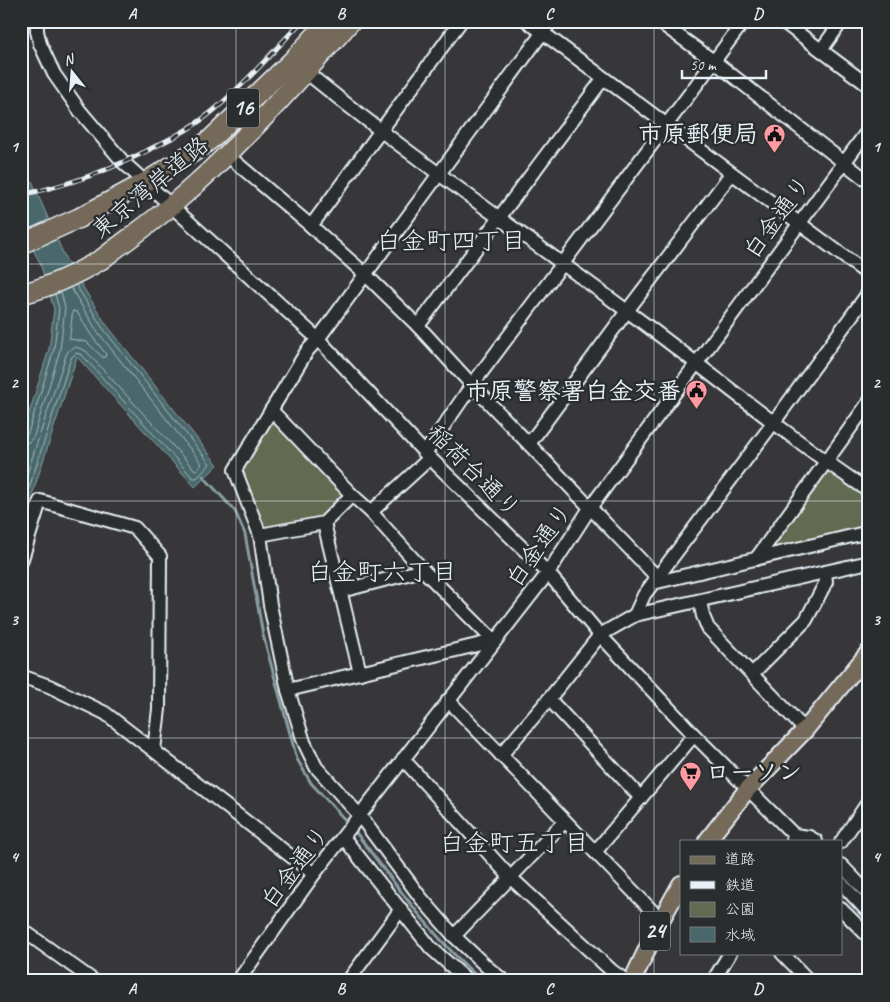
<svg xmlns="http://www.w3.org/2000/svg" width="890" height="1002" font-family="Caveat,'Klee One',sans-serif">
<style>
.green{fill:#626b51;stroke:#a5aea4}
.water{fill:#4a686c;stroke:#899fa4}
.lines{fill:none;stroke-linecap:round;stroke-linejoin:round}
.shore{stroke:#a9bac0;stroke-width:1}
.stream{stroke:#899fa4;stroke-width:3}
.minor-casing{stroke:#e8f1f8;stroke-width:16}
.major-casing{stroke:#e8f1f8;stroke-width:20}
.highway-casing{stroke:#e8f1f8;stroke-width:22}
.minor{stroke:#2a2d2e;stroke-width:12}
.major{stroke:#746a5a;stroke-width:16}
.highway{stroke:#746a5a;stroke-width:19}
.rail-casing{stroke:#e8f1f8;stroke-width:5}
.rail{stroke:#2a2d2e;stroke-width:3;stroke-dasharray:9;stroke-linecap:butt}
.grid{fill:none;stroke:#e8f1f8;stroke-width:1;stroke-opacity:0.55}
.labels{text-anchor:middle;dominant-baseline:central;stroke-width:5;stroke-linejoin:round;paint-order:stroke}
.shield{fill:#2a2d2e;stroke:#afb6bb;stroke-width:1}
.shield-label{font-size:22px;font-weight:bold;fill:#e8f1f8}
.poi-label{font-size:24px;font-weight:bold;fill:#e8f1f8;stroke:#2a2d2e;text-anchor:end}
.street-label{font-size:24px;fill:#e8f1f8;stroke:#2a2d2e}
.neighbourhood-label{font-size:25px;fill:#e8f1f8;stroke:#2a2d2e}
.neatline{fill:none;stroke:#e8f1f8;stroke-width:2}
.grid-label{font-size:16px;text-anchor:middle;font-weight:bold;fill:#e8f1f8}
</style>
<rect width="100%" height="100%" fill="#373639"/>
<filter id="ink" filterUnits="userSpaceOnUse"><feTurbulence type="fractalNoise" baseFrequency=".02" numOctaves="2"/><feDisplacementMap in="SourceGraphic" scale="10" xChannelSelector="R" yChannelSelector="G"/><feConvolveMatrix kernelMatrix="1 2 1 2 8 2 1 2 1" color-interpolation-filters="sRGB"/></filter>
<g filter="url(#ink)">
<!-- green -->
<g class="green">
<path d="M271,410l81,85 -28,28 -64,12 -25,-65z"/>
<path d="M825,462l44,31v39l-113,27z"/>
</g>
<!-- water -->
<path class="water" d="M32,181l34,79 40,64 112,141 -23,22 -118,-130 -56,172v-90l28,-90 5,-40 -14,-46 -19,-37v-43z"/>
<g class="lines">
<!-- shore -->
<g class="shore">
<path d="M73,311l4,1 14,23 15,19 -1,3h-3l-15,-15 -17,-3z"/>
<path d="M21,437l5,-1 2,-3 26,-84 5,-41 -4,-14"/>
<path d="M21,443l8,-1 5,-6 26,-86 5,-42 -4,-16"/>
<path d="M21,492l45,-137 3,-5 7,-3 10,4 108,118 3,1 5,-6 -105,-133 -26,-43"/>
<path d="M21,513l50,-155 5,-5 6,2 111,123h4l13,-14 -108,-137 -26,-42"/>
</g>
<!-- stream -->
<g class="stream">
<path d="M203,476l32,35 10,23 18,101 34,124 14,24 37,40"/>
<path d="M354,830c40,52 78,107 128,151"/>
</g>
<defs>
<g id="minor">
<path d="M37,21v10l3,13 14,30 26,37 44,52 194,176 107,114 123,120 52,62 94,100 106,106"/>
<path d="M527,21l342,254"/>
<path d="M658,21l57,41 154,120"/>
<path d="M782,21l87,65"/>
<path d="M821,50l21,-29"/>
<path d="M300,67c105,86 218,163 327,244 81,59 158,124 242,180"/>
<path d="M227,155l84,71 54,48 53,52 54,59 185,192"/>
<path d="M311,226l150,-205"/>
<path d="M418,326l185,-247"/>
<path d="M271,410l81,85 19,17 52,58 71,71"/>
<path d="M529,444l98,-133 104,-137"/>
<path d="M425,453l47,-68 272,-364"/>
<path d="M371,512l59,-54"/>
<path d="M324,523l36,150"/>
<path d="M260,535l64,-12 28,-28"/>
<path d="M756,559l113,-157"/>
<path d="M21,562l19,-61 95,27 25,28 -1,153 -5,41"/>
<path d="M653,583l216,-51"/>
<path d="M341,591l82,-21"/>
<path d="M700,601l3,15 5,12 97,102"/>
<path d="M635,615l9,-20 130,-173 95,-130"/>
<path d="M752,674l54,-54 20,-38 -1,-10"/>
<path d="M21,676l28,10 56,27 209,161"/>
<path d="M288,690l206,-49"/>
<path d="M549,699l92,99"/>
<path d="M448,700l213,220"/>
<path d="M501,755l48,-56 51,-64 35,-20 234,-53"/>
<path d="M403,759l107,118 102,94 14,10"/>
<path d="M343,837l88,111 37,33"/>
<path d="M793,839l1,-4 15,2 7,4"/>
<path d="M841,842l28,-41"/>
<path d="M595,852l99,-117"/>
<path d="M841,865l28,29"/>
<path d="M841,883l28,30"/>
<path d="M841,909l28,28"/>
<path d="M21,929l73,52"/>
<path d="M454,936l111,-115"/>
<path d="M782,953l27,28"/>
<path d="M238,981l76,-107 234,-301 42,-65 279,-379"/>
<path d="M348,981l53,-72"/>
<path d="M504,981l-16,-13 -34,-32 -33,-38 -61,-82 -44,-49 -12,-25 -16,-52 -18,-85 -10,-70 -25,-65 72,-119 11,-12 233,-318"/>
<path d="M713,981l17,-28"/>
</g>
<g id="major">
<path d="M707,841l40,-51 58,-60 64,-78"/>
<path d="M632,981l29,-61 20,-36"/>
</g>
<g id="highway">
<path d="M21,244l58,-26 67,-36 49,-31 16,-12 81,-78 37,-40"/>
<path d="M21,294c29,-7 56,-20 81,-35 23,-18 48,-35 70,-54 65,-55 122,-120 179,-184"/>
</g>
</defs>
<!-- minor casing -->
<use href="#minor" class="minor-casing"/>
<!-- major casing -->
<use href="#major" class="major-casing"/>
<!-- highway casing -->
<use href="#highway" class="highway-casing"/>
<!-- minor -->
<use href="#minor" class="minor"/>
<!-- major -->
<use href="#major" class="major"/>
<!-- highway -->
<use href="#highway" class="highway"/>
<defs>
<path id="rail" d="M21,195c52,-11 90,-25 137,-50 19,-9 38,-20 55,-34 32,-27 60,-59 89,-90"/>
</defs>
<!-- rail casing -->
<use href="#rail" class="rail-casing"/>
<!-- rail -->
<use href="#rail" class="rail"/>
</g>
</g>
<!-- grid -->
<path class="grid" d="M236,21v960M445,21v960M654,21v960M21,264h848M21,501h848M21,738h848"/>
<!-- icons -->
<defs>
<symbol id="civic-pin" viewBox="-11 -11 22 30"><path d="M0 17L-7.5 6A9.5 9.5 0 1 1 7.5 6Z" fill="#ff9aa2" stroke="#2a2d2e"/><path d="M-.6-6.5H3V-4.5H.6V-3L4-1V1h2V6H-6V1h2V-1L-.6-3ZM-1.2 2.5V6h2.4V2.5Z" fill="#111"/></symbol>
<symbol id="supermarket-pin" viewBox="-11 -11 22 30"><path d="M0 17L-7.5 6A9.5 9.5 0 1 1 7.5 6Z" fill="#ff9aa2" stroke="#2a2d2e"/><path d="M-6-5.5h2.5l.6 2H6L4.5 2H-2.5L-4.4-4H-6ZM-1.5 3.2a1.3 1.3 0 1 0 .1 0ZM3 3.2a1.3 1.3 0 1 0 .1 0Z" fill="#111"/></symbol>
</defs>
<g fill-rule="evenodd">
<use href="#civic-pin" x="762" y="122" width="25" height="34"/>
<use href="#civic-pin" x="684" y="378" width="25" height="34"/>
<use href="#supermarket-pin" x="678" y="760" width="25" height="34"/>
</g>
<g class="labels">
<!-- shield labels -->
<g class="shield">
<rect x="227" y="88.5" width="32" height="39" rx="4"/>
<rect x="640" y="911.5" width="30" height="39" rx="4"/>
</g>
<g class="shield-label">
<text x="243" y="108">16</text>
<text x="655" y="931">24</text>
</g>
<!-- poi labels -->
<g class="poi-label">
<text x="758" y="134">市原郵便局</text>
<text x="681" y="391">市原警察署白金交番</text>
<text x="706" y="772" text-anchor="start">ローソン</text>
</g>
<!-- street labels -->
<g class="street-label">
<text transform="translate(150 187) rotate(-40)">東京湾岸道路</text>
<text transform="translate(777 217) rotate(-54)">白金通り</text>
<text transform="translate(474 471) rotate(45)">稲荷台通り</text>
<text transform="translate(539 545) rotate(-55)">白金通り</text>
<text transform="translate(295 867) rotate(-53)">白金通り</text>
</g>
<!-- neighbourhood labels -->
<g class="neighbourhood-label">
<text x="451" y="241">白金町四丁目</text>
<text x="382" y="572">白金町六丁目</text>
<text x="514" y="843">白金町五丁目</text>
</g>
</g>
<!-- margin -->
<rect width="890" height="1002" fill="none" stroke="#2a2d2e" stroke-width="55"/>
<!-- legend -->
<rect x="680" y="840" width="162" height="115" fill="#2a2d2e" stroke="#767b7f"/>
<rect x="690" y="856" width="25" height="8" fill="#746a5a" stroke="#767b7f"/>
<text x="725" y="864" font-size="15" fill="#e8f1f8">道路</text>
<rect x="690" y="881" width="25" height="8" fill="#e8f1f8" stroke="#767b7f"/>
<text x="725" y="890" font-size="15" fill="#e8f1f8">鉄道</text>
<rect x="690" y="902" width="25" height="15" fill="#626b51" stroke="#767b7f"/>
<text x="725" y="914" font-size="15" fill="#e8f1f8">公園</text>
<rect x="690" y="927" width="25" height="15" fill="#4a686c" stroke="#767b7f"/>
<text x="725" y="940" font-size="15" fill="#e8f1f8">水域</text>
<!-- north arrow -->
<g transform="translate(72 72) rotate(343)" stroke="#2a2d2e" stroke-width="4" paint-order="stroke">
<path d="M0-4L9 19L0 12L-9 19Z" fill="#e8f1f8"/>
<text y="-8" font-size="14" font-weight="bold" text-anchor="middle" fill="#e8f1f8">N</text>
</g>
<!-- scale -->
<path d="M682 70v8h84v-8" fill="none" stroke="#e8f1f8" stroke-width="2.5"/>
<text x="690" y="70" font-size="15" fill="#e8f1f8" stroke="#2a2d2e" stroke-width="4" paint-order="stroke">50 m</text>
<rect x="28" y="28" width="834" height="946" class="neatline"/>
<g class="grid-label">
<text x="132" y="19">A</text>
<text x="341" y="19">B</text>
<text x="549" y="19">C</text>
<text x="758" y="19">D</text>
<text x="14" y="152">1</text>
<text x="876" y="152">1</text>
<text x="14" y="388">2</text>
<text x="876" y="388">2</text>
<text x="14" y="625">3</text>
<text x="876" y="625">3</text>
<text x="14" y="862">4</text>
<text x="876" y="862">4</text>
<text x="132" y="994">A</text>
<text x="341" y="994">B</text>
<text x="549" y="994">C</text>
<text x="758" y="994">D</text>
</g>
</svg>
